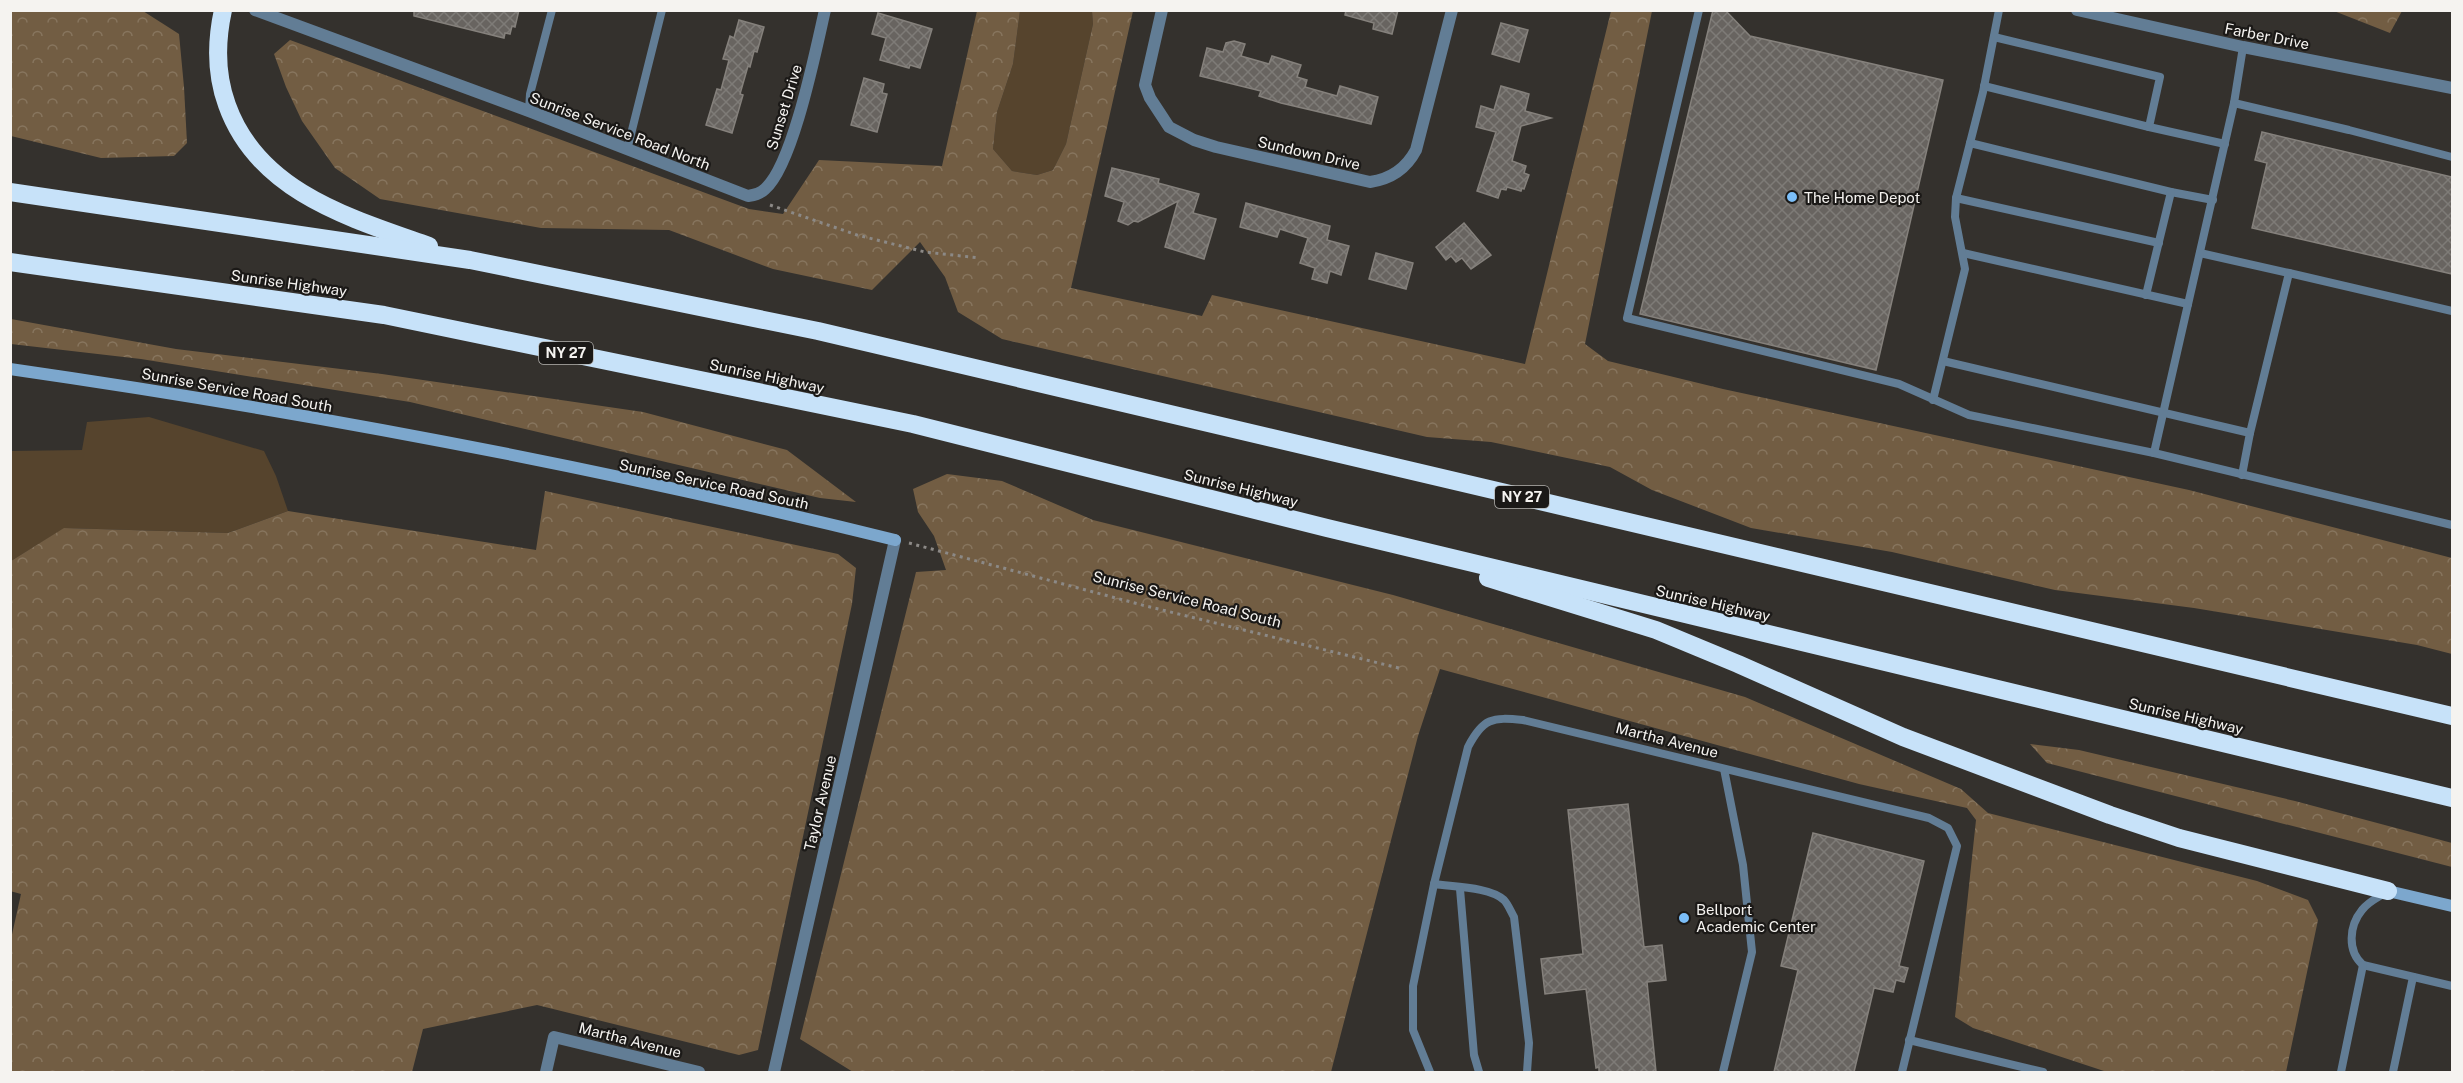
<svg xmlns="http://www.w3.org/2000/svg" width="2463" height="1083" font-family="'Public Sans',sans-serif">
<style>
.grass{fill:#56442d}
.forest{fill:url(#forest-crowns)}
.building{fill:url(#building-cross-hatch);stroke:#85817c;stroke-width:1.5}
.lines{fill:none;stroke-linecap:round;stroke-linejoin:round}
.path{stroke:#8c8986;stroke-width:3;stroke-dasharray:3 4.5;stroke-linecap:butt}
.lane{stroke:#627d95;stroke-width:8}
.street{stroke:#627d95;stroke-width:12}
.secondary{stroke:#7ca7cd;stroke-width:12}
.highway{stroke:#c7e2f9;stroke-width:18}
.poi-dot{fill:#7bbef8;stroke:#1b1917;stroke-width:2}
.labels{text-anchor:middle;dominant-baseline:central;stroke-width:4.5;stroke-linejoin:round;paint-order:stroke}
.shield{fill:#1b1917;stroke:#b4b2af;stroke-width:1.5}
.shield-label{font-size:14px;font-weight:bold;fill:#f5f3f0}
.street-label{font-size:15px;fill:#f5f3f0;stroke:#1b1917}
.poi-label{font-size:15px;fill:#f5f3f0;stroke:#1b1917;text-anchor:start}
</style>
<defs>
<pattern id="forest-crowns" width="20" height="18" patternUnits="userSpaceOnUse" patternTransform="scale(1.5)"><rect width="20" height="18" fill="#725d43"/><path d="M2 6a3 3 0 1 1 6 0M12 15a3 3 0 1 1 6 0" fill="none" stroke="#87755e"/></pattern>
<pattern id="building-cross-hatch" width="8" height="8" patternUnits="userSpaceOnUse" patternTransform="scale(1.5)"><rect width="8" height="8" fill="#686460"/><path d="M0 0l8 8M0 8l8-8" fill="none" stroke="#7e7b77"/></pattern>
</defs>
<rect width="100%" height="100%" fill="#34312d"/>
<!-- grass -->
<g class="grass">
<path d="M1020,11h72l1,13 -27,120 -13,26 -16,5 -25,-4 -19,-22 4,-37 16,-48z"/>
<path d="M149,417l115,34 12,25 12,35 -60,22 -163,-5 -54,33v-110l71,-1 5,-28z"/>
</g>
<!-- forest -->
<g class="forest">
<path d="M11,10l132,1 36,23 5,53 3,56 -13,13 -73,2 -90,-22z"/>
<path d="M977,11h43l-7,53 -16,48 -4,37 19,22 25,4 16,-5 13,-26 27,-120 -1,-13h41l-62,277 131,28 10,-21 313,69 86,-353h41l-67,333 23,17 115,28 466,101 263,68v96l-35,-9 -223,-37 -139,-18 -163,-38 -141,-24 -99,-38 -42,-23 -119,-25 -64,-5 -425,-98 -44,-27 -13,-35 -25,-35 -48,48 -99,-21 -104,-39 -128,-2 -161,-29 -45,-31 -33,-47 -16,-34 -12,-33 16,-14 459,169 34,5 36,-54 123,6z"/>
<path d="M2334,11h68l-12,22z"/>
<path d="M11,319l165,30 206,25 261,38 144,38 69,52 -36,-4 -410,-96 -269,-43 -130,-15z"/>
<path d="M947,474l55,7 91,39 300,75 352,102 216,92 27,24 269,68 51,19 10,20 -32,152h-179l-134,-44 -18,-11 21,-197 -9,-12 -108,-24 -419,-115 -22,67 -87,336h-478l-53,-33 116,-467 30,-2 -12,-34 -16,-24 -5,-23z"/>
<path d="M545,491l293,63 18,14 -4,36 -94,446 -19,5 -202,-50 -114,24 -11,43h-401v-133l10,-45 -11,-3 1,-330 53,-33 164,5 60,-22 248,39z"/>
<path d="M2030,744l49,6 216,51 157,42v24l-405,-104z"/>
</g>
<!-- building -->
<g class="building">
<path d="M414,10h105l-4,17 -3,-1 -2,8 -5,-1 -1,5 -90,-22z"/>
<path d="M1346,10h52l-6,24 -19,-5 1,-6 -29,-8z"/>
<path d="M1713,10h12l25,26 193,44 -67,290 -236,-56z"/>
<path d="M878,13l54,16 -12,39 -10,-3 -1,3 -29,-8 6,-22 -14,-4z"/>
<path d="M739,20l25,7 -7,25 -3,-1 -4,16 -2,-1 -8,28 3,1 -11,38 -26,-8 11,-36 4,1 8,-30 -6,-1 7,-23 4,2z"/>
<path d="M1501,23l27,7 -9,32 -27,-8z"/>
<path d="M1234,41l11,3 -4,12 28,8 3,-8 29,9 -4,12 10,3 -2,7 32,9 3,-10 38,11 -7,27 -90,-21 -22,-7 2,-5 -61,-15 7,-28 16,4 3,-9z"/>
<path d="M864,78l20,6 -2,9 5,1 -10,38 -26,-7z"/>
<path d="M1501,86l28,8 -4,17 26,7 -30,8 -9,35 14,5 -2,7 5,2 -5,14 -2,-1 -1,3 -14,-4 -1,3 -5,-1 -3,9 -21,-7 19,-59 -20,-5 5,-21 13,4z"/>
<path d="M2262,132l190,45v97l-200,-46 15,-65 -12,-3z"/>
<path d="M1112,168l47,11 -1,4 41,11 -6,19 23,6 -12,40 -39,-12 13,-46 -40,21 -4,-1 -6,4 -10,-4 6,-19 -19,-6z"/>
<path d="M1246,203l84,23 -3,14 22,6 -8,29 -11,-4 -3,12 -15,-4 3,-11 -15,-5 8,-25 -28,-9 -3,8 -37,-10z"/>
<path d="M1464,223l27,32 -20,14 -9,-11 -6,4 -5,-6 -5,4 -10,-13z"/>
<path d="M1376,253l37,10 -7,26 -37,-10z"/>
<path d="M1628,804l16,143 18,-2 4,35 -19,2 9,90h-57v-5l-3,1 -10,-79 -41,5 -4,-35 42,-5 -15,-144z"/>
<path d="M1813,833l111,28 -25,105 9,2 -4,14 -8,-2 -3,12 -19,-4 -20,84h-80l24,-102 -17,-4z"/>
</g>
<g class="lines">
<!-- path -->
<g class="path">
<path d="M770,205l87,30 68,17 55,6"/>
<path d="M909,543l237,63 257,63"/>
</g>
<!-- lane -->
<g class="lane">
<path d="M1699,10l-72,308 272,66 70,31 185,38 298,72"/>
<path d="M1994,37l166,40 -11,50 76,17"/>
<path d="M2243,47l-9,56 115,27 103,27"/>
<path d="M1984,86l165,41"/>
<path d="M529,111l1,-17 22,-84"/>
<path d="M1970,143l201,49 42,8"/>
<path d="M627,150l35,-140"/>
<path d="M1956,198l203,45"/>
<path d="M1963,253l225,51"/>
<path d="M2200,253l89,20 -39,160"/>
<path d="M2289,273l163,38"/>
<path d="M2146,295l25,-103"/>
<path d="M1943,361l307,72 -8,42"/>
<path d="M1933,400l32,-131 -10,-52 1,-19 27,-106 16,-82"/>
<path d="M2154,453l80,-350"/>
<path d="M1434,884c20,3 56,3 70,16 4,4 7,12 10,17l15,126 -2,29"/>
<path d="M1460,889l14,166 5,17"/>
<path d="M2385,893c-8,5 -17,9 -23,17 -13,16 -15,41 1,55l89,21"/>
<path d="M1909,1040l134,32"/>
<path d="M1430,1072l-17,-42v-44l21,-102 34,-137c15,-29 24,-30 55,-27l406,98 19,10 9,18 -55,226"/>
<path d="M1723,1072l29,-120 -9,-87 -19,-96"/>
<path d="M2341,1072l22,-107"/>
<path d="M2393,1072l20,-95"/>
</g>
<!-- street -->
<g class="street">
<path d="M255,10l274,101 219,85c6,-1 12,-2 17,-7 28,-24 51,-140 60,-179"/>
<path d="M1162,10l-17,75 5,13 19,29 25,13 22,7 154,35c21,-3 36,-13 46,-32l36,-140"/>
<path d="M2077,10l166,37 209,41"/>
<path d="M546,1072l8,-35 145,35"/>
<path d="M774,1072l121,-532"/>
</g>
<!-- secondary -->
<g class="secondary">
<path d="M10,369c298,43 593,99 885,171"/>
<path d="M2388,891l64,15"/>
</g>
<!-- highway -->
<g class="highway">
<path d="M223,10c-7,32 -7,65 4,95 31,87 123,113 202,141"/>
<path d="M10,192l460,68 348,71 1634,385"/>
<path d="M10,262l374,53 529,109 414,104 1125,270"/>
<path d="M1488,578l168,52 82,34 165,73 207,78 69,23 209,53"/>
</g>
</g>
<!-- markers -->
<g class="poi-dot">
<circle cx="1792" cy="197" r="6"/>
<circle cx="1684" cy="918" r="6"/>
</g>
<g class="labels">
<!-- shield labels -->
<g class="shield">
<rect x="539" y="342" width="54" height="22" rx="4.5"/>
<rect x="1495" y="486" width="54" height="22" rx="4.5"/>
</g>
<g class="shield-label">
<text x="566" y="353">NY 27</text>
<text x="1522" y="497">NY 27</text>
</g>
<!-- street labels -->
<g class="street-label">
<text transform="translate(2267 36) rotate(11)">Farber Drive</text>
<text transform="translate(784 107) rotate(-73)">Sunset Drive</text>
<text transform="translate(620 131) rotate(21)">Sunrise Service Road North</text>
<text transform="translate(1309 153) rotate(13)">Sundown Drive</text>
<text transform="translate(289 283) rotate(8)">Sunrise Highway</text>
<text transform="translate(767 376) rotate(12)">Sunrise Highway</text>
<text transform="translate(237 390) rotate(10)">Sunrise Service Road South</text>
<text transform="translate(714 484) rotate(12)">Sunrise Service Road South</text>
<text transform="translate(1241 488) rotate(14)">Sunrise Highway</text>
<text transform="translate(1187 599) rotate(14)">Sunrise Service Road South</text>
<text transform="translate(1713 603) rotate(13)">Sunrise Highway</text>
<text transform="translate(2186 716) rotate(13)">Sunrise Highway</text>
<text transform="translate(1667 740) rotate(14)">Martha Avenue</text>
<text transform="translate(820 803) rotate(-77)">Taylor Avenue</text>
<text transform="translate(630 1040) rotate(14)">Martha Avenue</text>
</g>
<!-- poi labels -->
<g class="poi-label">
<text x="1804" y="197">The Home Depot</text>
<text x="1696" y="909">Bellport<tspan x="1696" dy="17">Academic Center</tspan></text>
</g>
</g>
<!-- border -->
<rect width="2463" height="1083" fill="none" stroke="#f5f3f0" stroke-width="24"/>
</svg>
